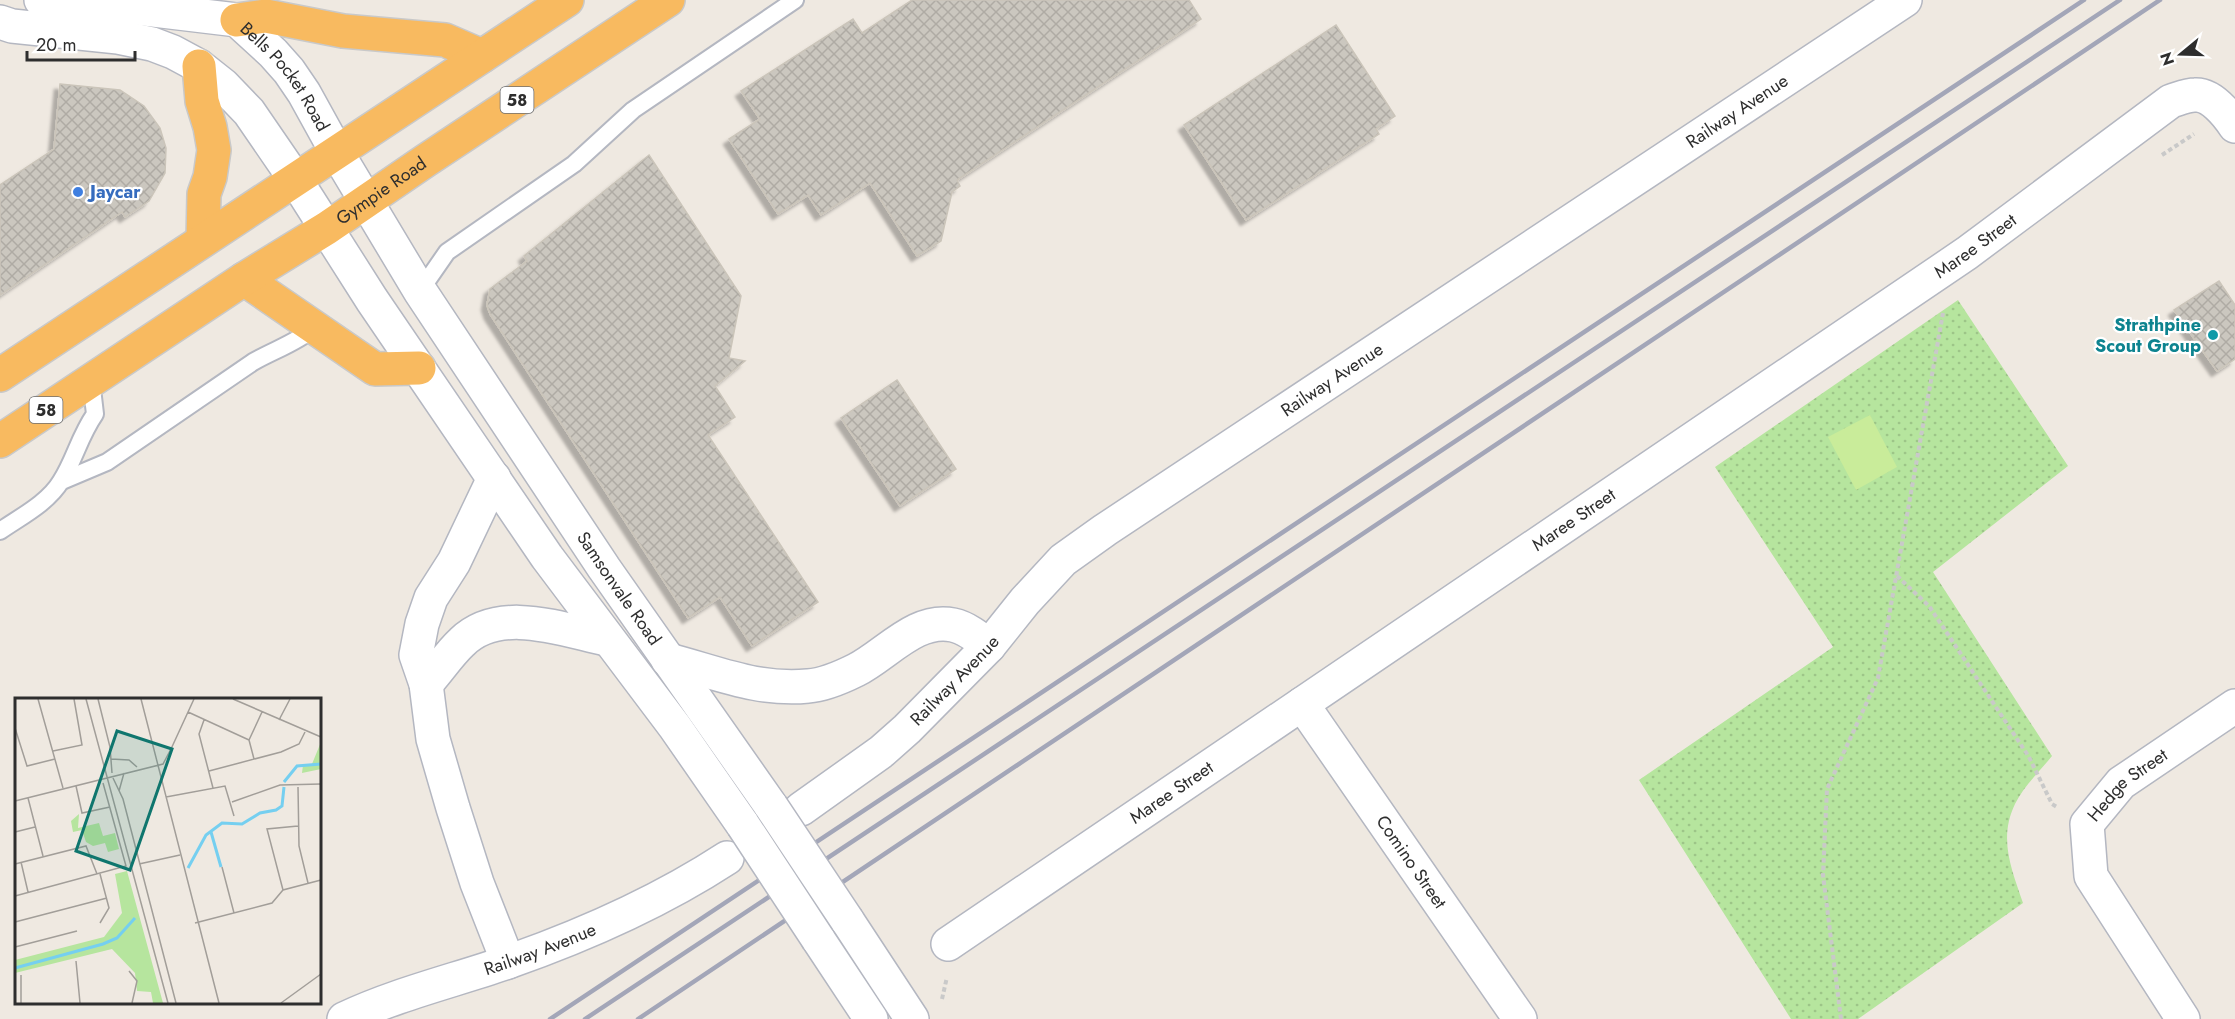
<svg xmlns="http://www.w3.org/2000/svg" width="2235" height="1019" font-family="Jost,sans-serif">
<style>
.park{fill:url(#park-dots)}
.pitch{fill:#c9ec9a}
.building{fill:url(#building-cross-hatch);stroke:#cbc5ba;stroke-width:1.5;filter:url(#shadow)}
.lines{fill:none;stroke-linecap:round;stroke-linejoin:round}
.service-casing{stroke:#b4b7c1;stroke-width:20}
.minor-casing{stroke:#b4b7c1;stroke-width:36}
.secondary-casing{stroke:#b4b7c1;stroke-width:36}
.trunk-casing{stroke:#c9c9c9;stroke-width:36}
.path{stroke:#c9c9c9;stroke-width:4;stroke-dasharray:4.5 3;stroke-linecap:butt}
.service{stroke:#fff;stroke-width:16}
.minor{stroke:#fff;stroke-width:33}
.secondary{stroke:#fff;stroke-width:33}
.trunk{stroke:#f8ba60;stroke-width:33}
.rail{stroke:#a3a6b8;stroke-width:4.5}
.secondary-bridge-casing{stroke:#b4b7c1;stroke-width:36;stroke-linecap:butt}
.secondary-bridge{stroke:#fff;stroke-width:33}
.shop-dot{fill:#3f7fe0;stroke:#fff;stroke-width:2}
.culture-dot{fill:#0f9aa8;stroke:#fff;stroke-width:2}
.labels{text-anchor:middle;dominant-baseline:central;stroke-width:4.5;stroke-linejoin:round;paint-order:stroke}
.shield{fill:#fff;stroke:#6d6d6d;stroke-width:1.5}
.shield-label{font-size:16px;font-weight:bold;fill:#2e2e2e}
.street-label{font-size:18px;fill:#2e2e2e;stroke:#fff}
.shop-label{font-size:18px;font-weight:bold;fill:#366cbe;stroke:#fff;text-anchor:start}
.culture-label{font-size:18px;font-weight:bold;fill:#0d838f;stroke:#fff;text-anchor:end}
.inset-river{fill:none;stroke:#75cff0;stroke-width:3}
.inset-road{fill:none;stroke:#a29e99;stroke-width:1.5}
.view{fill:#0f766e;fill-opacity:0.15;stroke:#0f766e;stroke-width:3}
.inset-edge{fill:none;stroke:#2e2e2e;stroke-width:3}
</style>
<defs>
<pattern id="park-dots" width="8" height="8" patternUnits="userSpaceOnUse" patternTransform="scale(1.5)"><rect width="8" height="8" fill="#b6e59e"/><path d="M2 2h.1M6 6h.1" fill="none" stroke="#9dc588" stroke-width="1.8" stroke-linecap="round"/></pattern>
<pattern id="building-cross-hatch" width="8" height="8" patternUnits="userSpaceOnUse" patternTransform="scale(1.5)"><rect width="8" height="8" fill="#cbc7bf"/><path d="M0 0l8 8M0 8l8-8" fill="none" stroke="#afaba4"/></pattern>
<filter id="shadow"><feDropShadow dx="-5.5" dy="5.5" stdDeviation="1.5" flood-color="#0004"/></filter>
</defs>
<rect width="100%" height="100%" fill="#efe9e1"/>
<!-- park -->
<path class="park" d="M1958,300l110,166 -135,106 119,184c-12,15 -29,31 -37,48 -17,35 -3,66 8,99l-165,116h-67l-152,-239 194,-133 -118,-180z"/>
<!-- pitch -->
<path class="pitch" d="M1870,415l27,52 -41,23 -28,-53z"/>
<!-- building -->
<g class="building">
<path d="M912,0h277l12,19 -244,161 3,6 -8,6 -11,49 -24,15 -47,-73 -49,32 -13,-20 -30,19 -49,-75 31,-20 -19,-28 112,-72 9,14z"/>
<path d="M1336,25l59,91 -19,13 3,5 -133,86 -62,-95z"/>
<path d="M60,84l60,6 24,16 16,22 6,20 -1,25 -16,28 -24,16 -3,-5 -122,83v-110l54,-36z"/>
<path d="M649,155l92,141 -12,62 16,3 -30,25 20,31 -27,18 110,167 -66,44 -32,-49 -32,21 -198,-304 -3,-9 3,-16 37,-28 -3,-5z"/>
<path d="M2219,281l16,24v54l-18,12 -43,-61z"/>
<path d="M897,380l59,89 -56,37 -59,-88z"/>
</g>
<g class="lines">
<defs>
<g id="service">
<path d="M420,291l27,-39 127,-88 59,-54 162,-110"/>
<path d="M62,481l45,-19 146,-100c21,-12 43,-19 61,-34"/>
<path d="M0,531c20,-14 48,-28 61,-50 14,-22 18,-44 34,-67l-4,-34"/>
</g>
<g id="minor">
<path id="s1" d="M1302,704l218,315"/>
<path id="s2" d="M801,809l80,-57 26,-23 82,-83 36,-45 38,-41 42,-30 800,-530"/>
<path id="s3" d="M948,944l1019,-691 204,-152c7,-2 16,-6 24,-6 16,-1 32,19 40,31"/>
<path id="s4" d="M344,1019c53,-25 109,-38 164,-57 77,-27 150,-59 219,-104"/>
<path id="s5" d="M2183,1019l-92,-143 -4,-52 34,-41 114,-77"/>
</g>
<g id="secondary">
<path id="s6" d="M41,0l79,6 117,14 36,33 16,18 15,22 32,58 84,140 184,277 167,238"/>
<path d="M0,22l12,4 106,11 34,7 21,8 26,14 24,19 26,27 46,67 77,121 175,257 128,170 68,98"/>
<path d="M494,478l-40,84 -23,36 -9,26 -6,31 10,29 7,55 20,69 24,75 31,79"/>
<path d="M668,660c48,12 89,31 140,26 15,-1 34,-9 48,-16 30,-15 60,-53 97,-45 14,3 26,13 36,21"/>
<path d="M426,684c12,-13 23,-30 36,-42 38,-37 101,-12 145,-3"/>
<path d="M847,920l65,99"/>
<path d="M818,939l53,80"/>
</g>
<g id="trunk">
<path d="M237,20l29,-4 77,15 102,9 37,16"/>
<path d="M199,66l3,35 8,26 4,23 -4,27 -6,17 -1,46"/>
<path d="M244,279l131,90 44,-1"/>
<path d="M0,375l567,-375"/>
<path id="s7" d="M0,441l244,-162 83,-51 98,-67 243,-161"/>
</g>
</defs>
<!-- service casing -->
<use href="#service" class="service-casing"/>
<!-- minor casing -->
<use href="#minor" class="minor-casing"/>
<!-- secondary casing -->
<use href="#secondary" class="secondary-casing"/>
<!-- trunk casing -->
<use href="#trunk" class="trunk-casing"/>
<!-- path -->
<g class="path">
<path d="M2162,155l32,-21"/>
<path d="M1897,576l32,30 100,151 23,47 5,3"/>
<path d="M942,999l5,-22"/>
<path d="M1841,1019l-18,-144 4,-86 51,-111 65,-365"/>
</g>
<!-- service -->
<use href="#service" class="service"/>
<!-- minor -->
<use href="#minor" class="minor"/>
<!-- secondary -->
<use href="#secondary" class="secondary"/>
<!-- trunk -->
<use href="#trunk" class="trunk"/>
<!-- rail -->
<g class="rail">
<path d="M550,1019l1534,-1019"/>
<path d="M585,1019l1535,-1019"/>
<path d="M638,1019l1522,-1019"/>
</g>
<defs>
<g id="secondary-bridge">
<path d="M771,806l76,114"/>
<path d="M743,825l75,114"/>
</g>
</defs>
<!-- secondary-bridge casing -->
<use href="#secondary-bridge" class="secondary-bridge-casing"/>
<!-- secondary-bridge -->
<use href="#secondary-bridge" class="secondary-bridge"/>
</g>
<!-- markers -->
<circle class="shop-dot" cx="78" cy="192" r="6"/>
<circle class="culture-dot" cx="2213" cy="335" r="6"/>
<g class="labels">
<!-- shield labels -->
<g class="shield">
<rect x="500.5" y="87" width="33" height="26" rx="4.5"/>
<rect x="29.5" y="397" width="33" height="26" rx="4.5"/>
</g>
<g class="shield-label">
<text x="517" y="100">58</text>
<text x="46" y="410">58</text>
</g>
<!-- street labels -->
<g class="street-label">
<text stroke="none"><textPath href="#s6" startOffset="272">Bells Pocket Road</textPath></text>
<text stroke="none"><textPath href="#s2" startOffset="1173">Railway Avenue</textPath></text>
<text stroke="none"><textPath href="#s7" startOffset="456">Gympie Road</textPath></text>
<text stroke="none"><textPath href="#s3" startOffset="1242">Maree Street</textPath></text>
<text stroke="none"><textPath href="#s2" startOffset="687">Railway Avenue</textPath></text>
<text stroke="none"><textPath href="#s3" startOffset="756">Maree Street</textPath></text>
<text stroke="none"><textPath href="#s6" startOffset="884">Samsonvale Road</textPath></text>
<text stroke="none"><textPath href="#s2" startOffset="201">Railway Avenue</textPath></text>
<text stroke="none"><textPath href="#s5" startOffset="279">Hedge Street</textPath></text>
<text stroke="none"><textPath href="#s3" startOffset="270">Maree Street</textPath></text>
<text stroke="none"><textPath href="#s1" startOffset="192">Comino Street</textPath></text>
<text stroke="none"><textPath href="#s4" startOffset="208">Railway Avenue</textPath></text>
</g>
<!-- shop labels -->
<g class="shop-label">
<text x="90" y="192">Jaycar</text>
</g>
<!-- culture labels -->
<g class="culture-label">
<text x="2201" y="325">Strathpine<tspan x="2201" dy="21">Scout Group</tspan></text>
</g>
</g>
<!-- overview -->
<g transform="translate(15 698)">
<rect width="306" height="306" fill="#efe9e1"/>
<path d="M306,44v27l-19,4 1,-8 9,-1zM64,116l-1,14 21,-5 4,13 12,-3 4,16 -11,3 -3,-9 -12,3 -7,-4 -4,-12 -9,2 -2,-11zM112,173l36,132h-10l-2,-11 -14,-1 -2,-18 -23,-24 -97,24v-13l89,-23 18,-24 -7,-39z" fill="#b6e59e"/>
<path class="inset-river" d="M269,84l13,-16 24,-2M196,134l10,35M173,170l18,-33 16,-12 20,1 18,-11 16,-3 6,-4 2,-19M0,270l88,-24 14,-6 18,-20"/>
<path class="inset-road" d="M23,1l25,89M71,1l82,304M83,1l12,48 2,26M126,1l78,304M218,1l88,38M173,14l61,28M189,22l-5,14 14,54M264,22l11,-21M0,30l12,38 28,-7M156,51l23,-50M38,53l29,-6 -8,-46M96,61l18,1 8,7M239,61l-5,-19 13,-28M194,73l72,-19 18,-8 6,-12M98,80l10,21 53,204M61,88l6,27 28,-6M283,89l1,59 9,37M104,93l5,-18M151,99l59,-11 9,30M13,100l15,58M0,103l148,-37 9,-17M217,104l48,-17 41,-1M0,134l20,-5M6,164l7,30M0,166l71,-18 11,28M124,166l41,-9M207,169l12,46M268,192l-16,-61 31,-3M0,198l111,-30 -23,-83M0,224l92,-24M85,225l9,-15 -9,-34M180,225l77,-20 11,-13 38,-10M0,249l62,-16M61,263l4,42M114,273l8,10 -5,22M6,277v28M266,305l40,-29"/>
<path class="view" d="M102,33l55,18 -42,121 -54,-19z"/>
<rect width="306" height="306" class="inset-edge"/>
</g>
<!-- north arrow -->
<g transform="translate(2181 54) rotate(251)" stroke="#ffffff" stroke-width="4.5" paint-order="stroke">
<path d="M0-4.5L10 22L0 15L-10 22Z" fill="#2e2e2e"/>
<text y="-9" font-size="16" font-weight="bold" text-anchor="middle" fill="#2e2e2e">N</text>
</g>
<!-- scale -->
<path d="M27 51v9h108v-9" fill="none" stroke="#2e2e2e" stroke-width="3"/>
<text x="36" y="51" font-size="18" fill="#2e2e2e" stroke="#ffffff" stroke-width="4.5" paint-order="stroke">20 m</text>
</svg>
